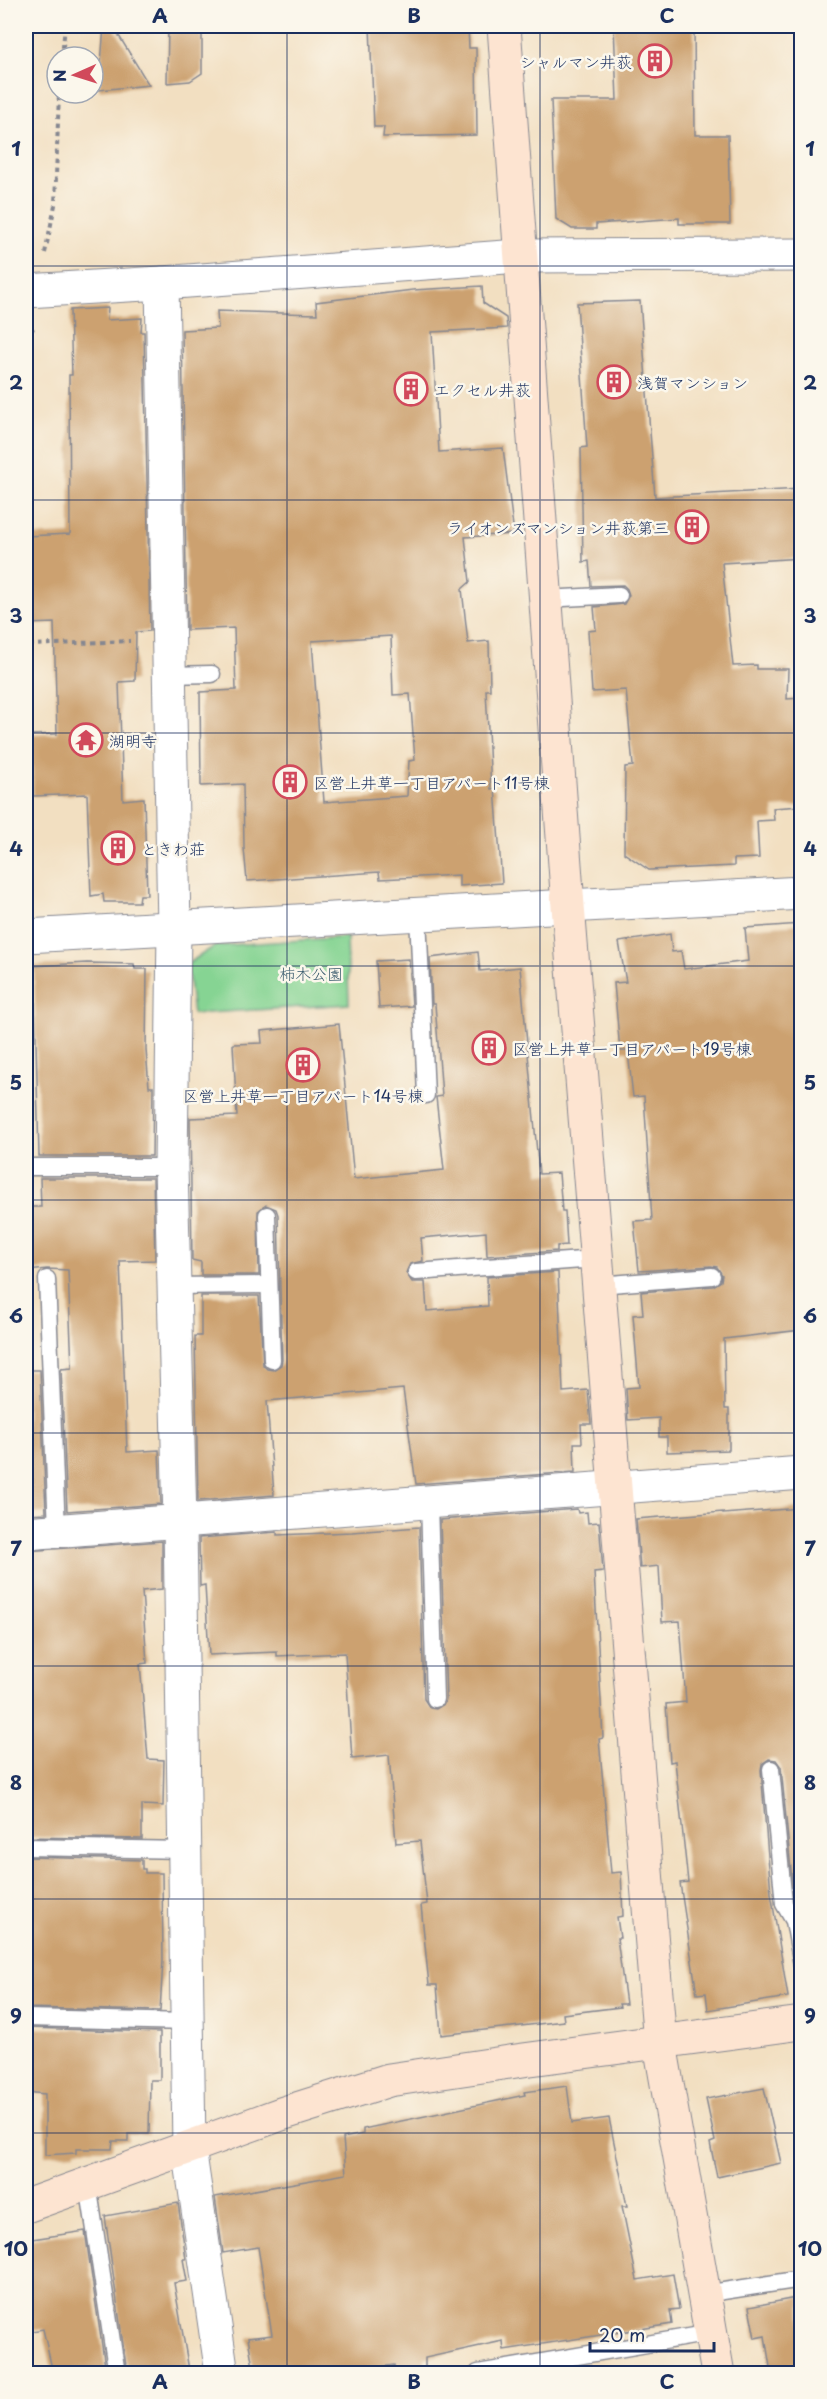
<svg xmlns="http://www.w3.org/2000/svg" width="827" height="2399" font-family="'Playpen Sans','Klee One',sans-serif">
<style>
.green{fill:#86d493;stroke:#508278;stroke-width:1.5}
.building{fill:#cca16f;fill-rule:evenodd}
.lines{fill:none;stroke-linecap:round;stroke-linejoin:round}
.lane-casing{stroke:#868790;stroke-width:19}
.street-casing{stroke:#868790;stroke-width:35}
.secondary-casing{stroke:#868790;stroke-width:35}
.path{stroke:#868790;stroke-width:4;stroke-dasharray:4.5 4.5;stroke-linecap:butt}
.lane{stroke:#fff;stroke-width:16}
.street{stroke:#fff;stroke-width:33}
.secondary{stroke:#fde4d1;stroke-width:33}
.grid{fill:none;stroke:#1b2f5e;stroke-width:1.5;stroke-opacity:0.55}
.labels{text-anchor:middle;dominant-baseline:central;stroke-width:5;stroke-linejoin:round;paint-order:stroke}
.poi-label{font-size:16px;fill:#1b2f5e;stroke:#fbf7ec;text-anchor:start}
.park-label{font-size:16px;fill:#36586b;stroke:#fbf7ec}
.neatline{fill:none;stroke:#1b2f5e;stroke-width:2}
.grid-label{font-size:20px;text-anchor:middle;font-weight:bold;fill:#1b2f5e}
</style>
<rect width="100%" height="100%" fill="#fbf7ec"/>
<filter id="ink" filterUnits="userSpaceOnUse"><feTurbulence type="fractalNoise" baseFrequency=".0167" numOctaves="2"/><feDisplacementMap in="SourceGraphic" scale="12" xChannelSelector="R" yChannelSelector="G"/><feConvolveMatrix kernelMatrix="1 2 1 2 8 2 1 2 1" color-interpolation-filters="sRGB"/></filter>
<filter id="wash" filterUnits="userSpaceOnUse"><feTurbulence type="fractalNoise" baseFrequency=".008" numOctaves="4" result="noise"/><feDisplacementMap in="SourceGraphic" scale="24" xChannelSelector="R" yChannelSelector="G"/><feGaussianBlur stdDeviation="1.35" result="paint"/><feColorMatrix in="noise" values="0 0 0 0 0 0 0 0 0 0 0 0 0 0 0 0 0 1.4 0 .05"/><feComposite in="paint" operator="in"/></filter>
<g filter="url(#wash)">
<rect width="100%" height="100%" fill="#f2dfc1"/>
<!-- green -->
<path class="green" d="M347,937l2,67 -156,10 -6,-50 28,-18z"/>
<g id="blocks">
<!-- building -->
<g class="building">
<path d="M104,26h9l36,59 -50,5z"/>
<path d="M168,26h34v47l-12,8 -23,2z"/>
<path d="M370,26h98l1,22h7l1,87 -94,2 1,-10h-10z"/>
<path d="M614,26h80l1,109h33l2,89h-51v-6l-83,6v5h-24l-16,-10 -5,-119h66z"/>
<path d="M482,286l1,17 23,15 1,10 -75,4 7,120 64,-4 11,86 -49,3 5,45 -8,7 6,54 21,-2 1,49h-4l5,99 4,-1 7,95 -43,3v-11l-79,4 -1,-7 -132,9 -3,-33 -1,-64 -42,2 -1,-94 36,-2 -2,-62 -47,2 -5,-300 36,-2 -1,-17 100,3 -1,-12 97,-12zM391,636l2,59 17,-1 5,66 -6,1 -2,35 -83,6 -12,-161z"/>
<path d="M640,301l15,196 146,-8v69l-79,5 11,103 24,-1v4h31l-1,30 14,-1v108l-28,2 1,12 -17,1 2,37 -25,1v7l-85,4 -25,-17 1,-86 8,-1 -7,-76 -34,2 -4,-61 8,-1 -2,-23 30,-3 5,-9 -2,-6 -4,-4 -32,1 -2,-25 -6,1 -2,-114 6,-1 -10,-144z"/>
<path d="M108,308l-1,12 35,-2 -1,14h3l6,299 -14,1 -1,49 -16,1 4,118 21,-2 3,97h-7l-1,7h-35l-1,-8 -12,2 -4,-102 -54,2 -2,-61 26,-1 -3,-111 -28,1v-88l44,-2 -1,-159h3l-2,-65z"/>
<path d="M801,924v128h-3l3,46v232l-77,9 1,70h4v41l-62,2v-15h-8v-19l-31,2 -2,-32 13,-1 -6,-72 10,-1 -2,-22 72,-6 8,-5 1,-6 -5,-8 -6,-1 -72,5 -5,-50 18,-1 -8,-124 -11,1 -5,-46h-8l-6,-68 12,-1 -7,-40 51,-8 2,18 9,-1 3,18 64,-8 -3,-33z"/>
<path d="M478,952l2,19 40,-4 19,207 20,-1 3,38h3l2,34 -10,1v5l-70,5 -1,-24 -65,6 2,23 -13,3 -4,9 6,9h13l2,29 61,-5 -1,-29 71,-5 5,120 25,-2 3,34h-10l1,19h-8l1,29 -159,12 -13,-95 -136,12 7,94 -76,6 -3,-165h6v-40h58l4,69 4,4 6,1 8,-5 1,-5 -4,-145 -2,-6 -10,-4 -8,6 1,64h-58v-13l-9,-2 -2,-142 47,-2 -4,-72 29,-1 -1,-12 78,-7 15,155 90,-9 -8,-73 6,-1 -7,-92h-3l-2,-46z"/>
<path d="M409,959l3,47 -33,2 -3,-47z"/>
<path d="M87,963l47,1 1,5h12l-1,81 3,37h4l-1,69h-113l-5,-190z"/>
<path d="M40,1178h113l2,82 -35,1 7,191 32,-2 2,54 -94,7 -6,-142 11,-1 -4,-98 -21,-1 -19,2 -2,-64h15z"/>
<path d="M26,1370h14l6,143 -20,1z"/>
<path d="M801,1508v381l-8,1 -12,-123 -5,-7 -7,-1 -7,5 -1,6 10,123 17,104 -80,13 -2,-17 -9,1 -17,-111 8,-1 -13,-121 -5,1 -4,-58 20,-2 -6,-81 -18,1 -3,-56 -19,2 -4,-49 87,-7v2z"/>
<path d="M577,1509l1,4 9,-1 1,11 11,-1 4,49 -9,1 9,166 -4,1 12,134 10,-1 2,44 -6,1 3,21h-3l9,66h-7l1,3 -57,7 1,7 -123,14 -4,-50h-8l-8,-80 6,-1 -7,-63 -24,2 -7,-88 -37,4 -7,-106 -68,3v-4l-68,3 -4,-70 -5,1 -1,-48 78,-6v3l75,-3 67,-5 5,172 6,9 6,1 8,-5 2,-5 -6,-179z"/>
<path d="M162,1541v48l-20,2 5,72 -7,1 8,95 16,1 -1,46 -21,-1v34l-116,-2v-140l3,-1 -3,-145z"/>
<path d="M26,1857l116,3v9h3v4h17l1,87 -3,51 -134,-3z"/>
<path d="M26,2028l134,4v48h-10l-1,54h-21v7h-15l-1,8h-36v4l-31,2v-61l-19,-2z"/>
<path d="M567,2086l5,37 37,-5 18,88h-5l15,74 36,-6 6,35 -9,1 2,14 -168,26 -1,-9 -78,17v15h-30l-1,-8 -58,8h-82l-6,-35 24,-3 -14,-88 -35,6 -8,-56 131,-23 -3,-36 20,-4v-5l162,-34 -1,-3z"/>
<path d="M764,2088l17,75 -64,14 -7,-34 5,-2 -9,-42z"/>
<path d="M178,2203l8,56h-3l4,22 -13,2 15,87 -19,3h-43l-22,-157z"/>
<path d="M85,2231l21,142h-53l-10,-44 -17,3v-92z"/>
<path d="M801,2297v76h-30l-6,-37 -10,2 -6,-31z"/>
</g>
</g>
</g>
<g filter="url(#ink)">
<use href="#blocks" fill-opacity="0" stroke="#868790" stroke-width="1.5"/>
<g class="lines">
<defs>
<g id="lane">
<path d="M545,599l74,-4"/>
<path d="M169,675l43,-1"/>
<path d="M418,915l8,180"/>
<path d="M26,1167h145"/>
<path d="M267,1215l5,145"/>
<path d="M416,1272l180,-13"/>
<path d="M47,1279l10,252"/>
<path d="M598,1285l114,-9"/>
<path d="M174,1286l95,-1"/>
<path d="M429,1503l6,196"/>
<path d="M771,1769l13,135 10,17 8,44"/>
<path d="M26,1847l159,3"/>
<path d="M27,2018l160,4"/>
<path d="M88,2184l29,190"/>
<path d="M704,2294l98,-15"/>
<path d="M478,2373l233,-40"/>
</g>
<g id="street">
<path d="M162,283l12,645 -3,239 9,355 9,626 33,226"/>
<path d="M26,291l136,-8 357,-27 283,-1"/>
<path d="M26,936l776,-43"/>
<path d="M26,1533l776,-60"/>
</g>
<g id="secondary">
<path d="M504,26l64,880 92,1138 58,330"/>
<path d="M26,2206l255,-92 108,-34 134,-20 279,-37"/>
</g>
</defs>
<!-- lane casing -->
<use href="#lane" class="lane-casing"/>
<!-- street casing -->
<use href="#street" class="street-casing"/>
<!-- secondary casing -->
<use href="#secondary" class="secondary-casing"/>
<!-- path -->
<g class="path">
<path d="M62,57l3,-31"/>
<path d="M45,253l10,-48 4,-112"/>
<path d="M26,347l7,-19"/>
<path d="M29,645l101,-4"/>
</g>
<!-- lane -->
<use href="#lane" class="lane"/>
<!-- street -->
<use href="#street" class="street"/>
<!-- secondary -->
<use href="#secondary" class="secondary"/>
</g>
</g>
<!-- grid -->
<path class="grid" d="M287,26v2348M540,26v2348M26,266h776M26,500h776M26,733h776M26,966h776M26,1200h776M26,1433h776M26,1666h776M26,1899h776M26,2133h776"/>
<!-- icons -->
<defs>
<symbol id="building-ring" viewBox="-11 -11 22 22"><circle r="9.5" fill="#fbf7ec" stroke="#d1495b" stroke-width="1.5"/><path d="M-4-6H4V6H1V3H-1V6H-4ZM-2.5-4.3h1.7v1.8h-1.7ZM.8-4.3h1.7v1.8H.8ZM-2.5-1h1.7V.8h-1.7ZM.8-1h1.7V.8H.8Z" fill="#d1495b"/></symbol>
<symbol id="temple-ring" viewBox="-11 -11 22 22"><circle r="9.5" fill="#fbf7ec" stroke="#d1495b" stroke-width="1.5"/><path d="M0-6L5-2H3V0L6.5 2.5H4V6H1.5V3h-3V6H-4V2.5H-6.5L-3 0V-2H-5Z" fill="#d1495b"/></symbol>
</defs>
<g fill-rule="evenodd">
<use href="#building-ring" x="636" y="42" width="38" height="38"/>
<use href="#building-ring" x="595" y="363" width="38" height="38"/>
<use href="#building-ring" x="392" y="370" width="38" height="38"/>
<use href="#building-ring" x="673" y="508" width="38" height="38"/>
<use href="#temple-ring" x="67" y="721" width="38" height="38"/>
<use href="#building-ring" x="271" y="763" width="38" height="38"/>
<use href="#building-ring" x="99" y="829" width="38" height="38"/>
<use href="#building-ring" x="470" y="1029" width="38" height="38"/>
<use href="#building-ring" x="284" y="1046" width="38" height="38"/>
</g>
<g class="labels">
<!-- poi labels -->
<g class="poi-label">
<text x="632" y="61" text-anchor="end">シャルマン井荻</text>
<text x="637" y="382">浅賀マンション</text>
<text x="434" y="389">エクセル井荻</text>
<text x="669" y="527" text-anchor="end">ライオンズマンション井荻第三</text>
<text x="109" y="740">湖明寺</text>
<text x="313" y="782">区営上井草一丁目アパート11号棟</text>
<text x="141" y="848">ときわ荘</text>
<text x="512" y="1048">区営上井草一丁目アパート19号棟</text>
<text x="303" y="1095" text-anchor="middle">区営上井草一丁目アパート14号棟</text>
</g>
<!-- park labels -->
<g class="park-label">
<text x="311" y="973">柿木公園</text>
</g>
</g>
<!-- margin -->
<rect width="827" height="2399" fill="none" stroke="#fbf7ec" stroke-width="66"/>
<!-- north arrow -->
<g transform="translate(75 75) rotate(267)"><circle r="28" fill="#fbf7ec" stroke="#a1a7b3" stroke-width="1.5"/>
<path d="M0-4.5L10 22L0 15L-10 22Z" fill="#d1495b"/>
<text y="-9" font-size="16" font-weight="bold" text-anchor="middle" fill="#1b2f5e">N</text>
</g>
<!-- scale -->
<path d="M590 2342v9h124v-9" fill="none" stroke="#1b2f5e" stroke-width="3"/>
<text x="599" y="2342" font-size="18" fill="#1b2f5e" stroke="#fbf7ec" stroke-width="4.5" paint-order="stroke">20 m</text>
<rect x="33" y="33" width="761" height="2333" class="neatline"/>
<g class="grid-label">
<text x="160" y="23">A</text>
<text x="414" y="23">B</text>
<text x="667" y="23">C</text>
<text x="16" y="156">1</text>
<text x="810" y="156">1</text>
<text x="16" y="390">2</text>
<text x="810" y="390">2</text>
<text x="16" y="623">3</text>
<text x="810" y="623">3</text>
<text x="16" y="856">4</text>
<text x="810" y="856">4</text>
<text x="16" y="1090">5</text>
<text x="810" y="1090">5</text>
<text x="16" y="1323">6</text>
<text x="810" y="1323">6</text>
<text x="16" y="1556">7</text>
<text x="810" y="1556">7</text>
<text x="16" y="1790">8</text>
<text x="810" y="1790">8</text>
<text x="16" y="2023">9</text>
<text x="810" y="2023">9</text>
<text x="16" y="2256">10</text>
<text x="810" y="2256">10</text>
<text x="160" y="2389">A</text>
<text x="414" y="2389">B</text>
<text x="667" y="2389">C</text>
</g>
</svg>
